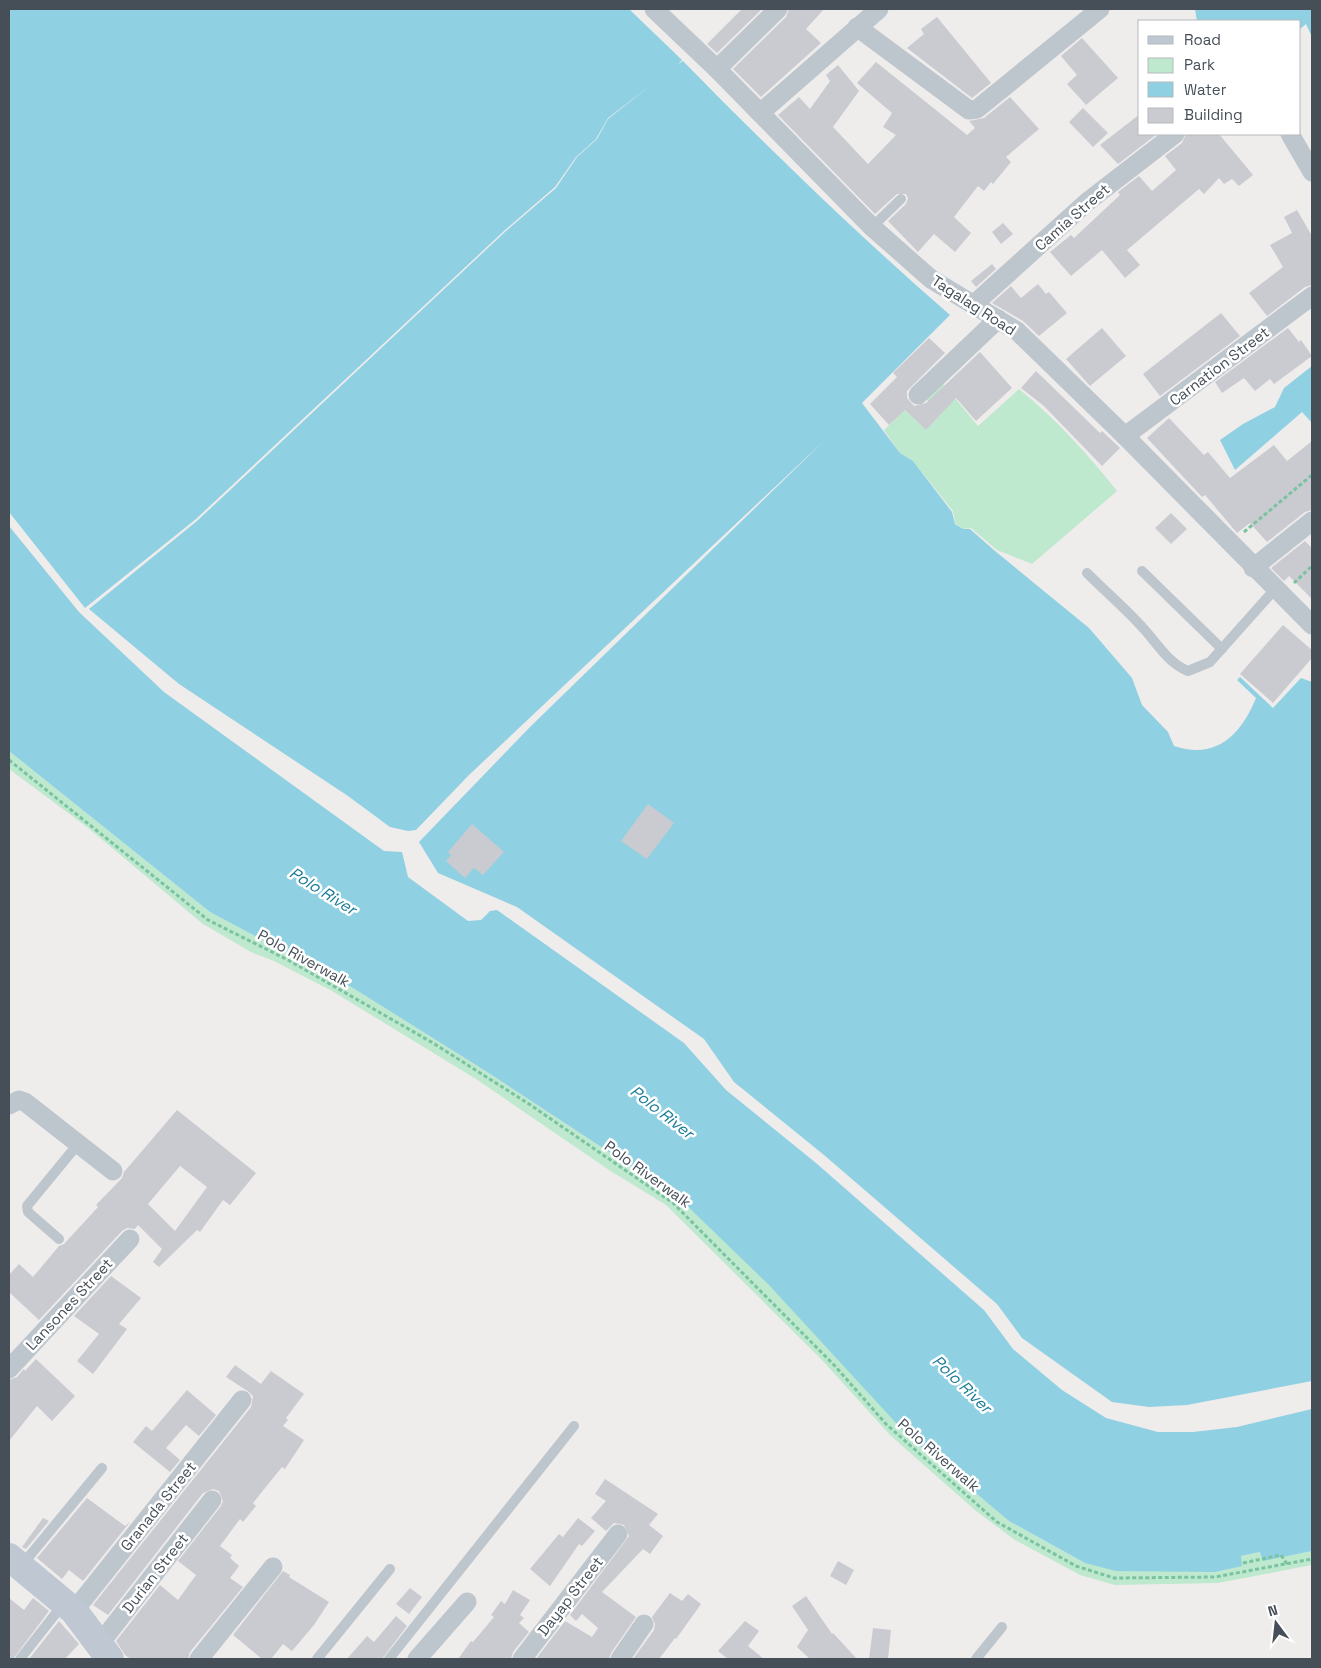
<svg xmlns="http://www.w3.org/2000/svg" width="1321" height="1668" font-family="'Space Grotesk',sans-serif">
<style>
.green{fill:#bee9cf}
.water{fill:#8fd0e2}
.building{fill:#cacbd1;fill-rule:evenodd}
.lines{fill:none;stroke-linecap:round;stroke-linejoin:round}
.path{stroke:#79c3a0;stroke-width:3;stroke-dasharray:4 2.5;stroke-linecap:butt}
.lane{stroke:#bec6cd;stroke-width:10}
.street{stroke:#bec6cd;stroke-width:19}
.secondary{stroke:#bec7d2;stroke-width:28}
.labels{text-anchor:middle;dominant-baseline:central;stroke-width:5;stroke-linejoin:round;paint-order:stroke}
.street-label{font-size:15px;fill:#464f57;stroke:#fff}
.water-label{font-size:16px;font-style:italic;fill:#1a7c97;stroke:#fff}
</style>
<rect width="100%" height="100%" fill="#efecec"/>
<!-- green -->
<g class="green">
<path d="M940,380l38,46 41,-37c37,30 69,65 98,102l-85,73 -35,-14 -26,-22 -8,1 -8,-6 -2,-12 -40,-50 -13,-8 -16,-23 21,-20 21,20 15,-16 -17,-17z"/>
<path d="M9,751l201,161 143,76 134,84 192,126 125,115 104,123 101,85 76,42 156,-7 20,-4 25,4 26,-5v14l-94,18 -103,2 -35,-10 -65,-35 -39,-29 -85,-75 -70,-77 -155,-154 -57,-35 -133,-91 -144,-88 -58,-30 -23,-9 -48,-28 -116,-97 -78,-58z"/>
</g>
<!-- water -->
<g class="water">
<path d="M9,9h620l53,51 -4,4 5,-3c86,88 174,173 267,254l-88,88 38,50 13,8 39,51 3,12 8,5h7l25,22 94,77 43,50 10,27 26,27 6,14c42,14 67,-11 82,-48l-19,-18 3,-3 33,31 28,-30 11,4v699l-125,24 -38,2 -37,-5 -90,-64 -25,-34 -173,-149 -90,-73 -30,-43 -187,-132 -79,-34 -19,-31 111,-115 297,-289 -358,337 -53,55 -8,1 -18,-4 -42,-31 -169,-112 -90,-75 108,-88 309,-290 50,-43 21,-31 20,-18 11,-20 47,-37 -47,36 -12,21 -20,18 -21,30 -50,43 -309,289 -111,89 -76,-96z"/>
<path d="M1195,9h117v28l-6,-13 -6,5v-8h-103z"/>
<path d="M1312,366v57l-10,-11 -67,58 -15,-30 23,-16 32,-17 9,-19z"/>
<path d="M9,526l70,86 85,80 220,159 18,1 6,25 60,44 13,-1 9,-9 7,-1 187,133 42,47 90,73 168,147 29,39 49,41 44,28 52,14h35l44,-5 75,-18v142l-49,10 -3,-9 -19,4 1,10 -27,6 -99,-1 -31,-8 -76,-42 -101,-85 -139,-151 -90,-87 -192,-126 -134,-84 -143,-76 -201,-161z"/>
</g>
<!-- building -->
<g class="building">
<path d="M742,9h20l-45,44 -10,-9z"/>
<path d="M789,9h35l-18,20 15,14 -60,54 -28,-28 53,-52z"/>
<path d="M937,17l54,66 -19,15 -65,-50 17,-14 -3,-5z"/>
<path d="M1082,38l36,40 -32,27 -19,-21 10,-9 -16,-19z"/>
<path d="M876,62l91,73 8,-7 -6,-7 15,-3 26,-21 29,32 -33,28 5,5 -18,22 -2,-2 -7,9 -6,-5 -24,31 17,16 -16,19 -21,-18 -16,18 -30,-31 18,-17 2,-6 -2,-4h-9l-22,20 -97,-99 21,-18 11,12 20,-28 -4,-6 12,-10 21,26 -26,36 35,37 28,-29 -13,-8 9,-14 -35,-30z"/>
<path d="M1083,108l25,25 -15,14 -24,-25z"/>
<path d="M1140,114v20h17l-39,30 -18,-19z"/>
<path d="M1186,134h33l34,41 -14,11 -7,-7 -8,5 -5,-6 -15,16 -5,-5 -72,61 13,15 -15,13 -23,-28 -31,26 -21,-24 21,-17 3,3 46,-43 -2,-3 21,-16 13,15 24,-21 -11,-14 17,-13z"/>
<path d="M1297,210l15,26v49l-7,2 -38,29 -18,-23 34,-26 -13,-22 22,-12 -8,-16z"/>
<path d="M1003,223l10,11 -12,10 -9,-12z"/>
<path d="M992,264l4,5 -20,18 -5,-6z"/>
<path d="M1038,284l8,10 3,-2 18,21 -28,23 -16,-15 -31,-18 19,-17 10,12z"/>
<path d="M1221,313l19,23 -80,60 -17,-22z"/>
<path d="M1102,328l24,28 -36,30 -24,-27z"/>
<path d="M1288,328l11,14 2,-2 11,16 -38,28 -4,-5 -15,12 -11,-13 -22,15 -7,-11z"/>
<path d="M929,338l16,15 -38,38v7l7,8 12,-3 54,-51 32,36 -36,33 -20,-23 -30,32 -21,-20 -16,15 -19,-21 27,-27 -4,-4z"/>
<path d="M1036,371l64,62 2,-2 18,17 -18,18 -58,-60 -23,-18z"/>
<path d="M1169,418l35,37 4,-3 22,26 44,-33 13,16 25,-20v69l-7,2 -38,30 -17,-19 -13,10 -32,-38 -3,2 -55,-59z"/>
<path d="M1171,513l16,16 -16,15 -16,-16z"/>
<path d="M1305,541l7,7v51l-23,-23 -5,5 -13,-13z"/>
<path d="M1283,625l29,25v8l-39,45 -33,-29z"/>
<path d="M648,804l26,19 -27,36 -26,-18z"/>
<path d="M472,824l32,28 -21,23 -9,-7 -9,10 -19,-17 5,-6 -3,-3z"/>
<path d="M177,1110l79,63 -26,32 -7,-5 -23,32 -3,-2 -38,37 -6,-5 9,-13 -24,-24 -3,4 -8,-1 -5,3 -83,89 -30,-28v-17l10,-11 14,13 26,-31 5,-2 34,-37 -2,-2 26,-27 2,-6zM180,1166l27,21 -32,44 -27,-27z"/>
<path d="M111,1276l30,22 -22,26 8,5 -34,45 -16,-13 22,-27 -25,-18z"/>
<path d="M36,1359l39,37 -23,25 -15,-15 -28,35v-61l8,-3 7,-8 1,2z"/>
<path d="M235,1365l26,19 10,-13 33,23 -18,24 2,2 -5,6 21,14 -19,29 -3,-2 -29,36 3,3 -13,16 -3,-3 -20,27 12,9 -2,3 9,8 -9,12 13,9 -53,65 -2,7h-57l-6,-4 -9,-14 44,-56 18,15 18,-25 -18,-14 43,-55 2,-5 -4,-10 -6,-2 -10,4 -95,122 -15,-10 158,-198 2,-11 -4,-4 -23,-15z"/>
<path d="M187,1390l29,25 -17,21 -13,-11 -20,23 14,12 -10,12 -37,-30 13,-16 6,5z"/>
<path d="M605,1479l53,35 -9,11 14,11 -13,18 -7,-5 -41,43 34,25 -25,36 -2,6h-73l29,-38 27,16 6,-9 -16,-14 -6,7 -6,-6 59,-79 -5,-11 -10,-2 -8,8 -15,-13 15,-17 -11,-7z"/>
<path d="M87,1498l38,28 5,-4 -47,59 -14,-11 -7,9 -25,-21z"/>
<path d="M43,1518l6,3 -23,28 -4,-2z"/>
<path d="M578,1518l17,13 -13,15 -3,-2 -29,42 -20,-17 29,-35 4,3z"/>
<path d="M838,1561l16,9 -8,15 -16,-9z"/>
<path d="M283,1571l7,4 -1,2 40,25 -15,23 -22,26 -9,-7 -12,15h-9l-29,-24z"/>
<path d="M410,1588l12,9 -13,17 -13,-10z"/>
<path d="M513,1590l17,10 -10,15 4,3 -5,5 10,9 -16,20 -2,7h-53l13,-18 2,1 21,-25 -3,-2 10,-14 4,3z"/>
<path d="M670,1593l12,8 6,-7 13,10 -25,35 -1,-1 -16,21h-26l21,-29 1,-6 -3,-7z"/>
<path d="M806,1596l26,38 1,-1 24,26h-47l-13,-12 11,-17 -16,-24z"/>
<path d="M9,1598l15,12 9,-12 16,13 -36,48h-4z"/>
<path d="M396,1616l11,10 -25,33h-35l20,-23 7,6z"/>
<path d="M59,1621l20,23 -14,15h-36z"/>
<path d="M745,1621l14,10 -11,15 16,13h-36l-10,-8z"/>
<path d="M873,1628l18,2 -3,29h-19z"/>
</g>
<g class="lines">
<!-- path -->
<g class="path">
<path d="M1244,532l68,-57"/>
<path d="M1294,583l18,-17"/>
<path d="M9,760l199,160 80,40 145,83 96,61 144,99 162,163 51,58 111,98 79,44 38,12 101,-1 97,-18"/>
<path d="M1243,1563l38,-8 6,9"/>
</g>
<!-- lane -->
<g class="lane">
<path d="M872,227l29,-28"/>
<path d="M1142,571l80,78"/>
<path d="M1087,573c18,18 39,36 56,55 14,15 25,35 45,43l22,-9 65,-73"/>
<path d="M59,1239l-31,-27 -1,-6 51,-62"/>
<path d="M22,1565l80,-97"/>
<path d="M20,1659l44,-56"/>
<path d="M317,1659l73,-90"/>
<path d="M389,1659l185,-233"/>
<path d="M976,1659l26,-32"/>
</g>
<!-- street -->
<g class="street">
<path d="M654,9l63,60 155,158 59,52 86,52 108,105 187,189"/>
<path d="M857,27l112,83 8,-1 123,-100"/>
<path d="M717,69l61,-60"/>
<path d="M760,113l119,-104"/>
<path d="M1290,134l22,38"/>
<path d="M973,305l114,-103 88,-68"/>
<path d="M918,395l80,-76"/>
<path d="M1125,436l187,-140"/>
<path d="M1253,568l59,-47"/>
<path d="M9,1105l10,-5 6,2 88,69"/>
<path d="M9,1369l121,-130"/>
<path d="M74,1611l168,-211"/>
<path d="M98,1646l114,-146"/>
<path d="M199,1659l74,-92"/>
<path d="M417,1659l50,-57"/>
<path d="M522,1659l96,-125"/>
<path d="M620,1659l24,-35"/>
</g>
<!-- secondary -->
<path class="secondary" d="M9,1557l65,54 36,48"/>
</g>
<g class="labels">
<!-- street labels -->
<g class="street-label">
<text transform="translate(1072 217) rotate(-41)">Camia Street</text>
<text transform="translate(974 305) rotate(33)">Tagalag Road</text>
<text transform="translate(1219 366) rotate(-37)">Carnation Street</text>
<text transform="translate(304 958) rotate(29)">Polo Riverwalk</text>
<text transform="translate(648 1174) rotate(36)">Polo Riverwalk</text>
<text transform="translate(69 1304) rotate(-47)">Lansones Street</text>
<text transform="translate(939 1455) rotate(41)">Polo Riverwalk</text>
<text transform="translate(158 1506) rotate(-51)">Granada Street</text>
<text transform="translate(155 1573) rotate(-52)">Durian Street</text>
<text transform="translate(570 1596) rotate(-52)">Dayap Street</text>
</g>
<!-- water labels -->
<g class="water-label">
<text transform="translate(323 891) rotate(32)">Polo River</text>
<text transform="translate(662 1112) rotate(38)">Polo River</text>
<text transform="translate(962 1384) rotate(44)">Polo River</text>
</g>
</g>
<!-- border -->
<rect width="1321" height="1668" fill="none" stroke="#464f57" stroke-width="20"/>
<!-- legend -->
<rect x="1138" y="20" width="162" height="115" fill="#ffffff" stroke="#b5b9bc"/>
<rect x="1148" y="36" width="25" height="8" fill="#bec7d2" stroke="#b5b9bc"/>
<text x="1184" y="45" font-size="15" fill="#464f57">Road</text>
<rect x="1148" y="58" width="25" height="15" fill="#bee9cf" stroke="#b5b9bc"/>
<text x="1184" y="70" font-size="15" fill="#464f57">Park</text>
<rect x="1148" y="82" width="25" height="15" fill="#8fd0e2" stroke="#b5b9bc"/>
<text x="1184" y="95" font-size="15" fill="#464f57">Water</text>
<rect x="1148" y="108" width="25" height="15" fill="#cacbd1" stroke="#b5b9bc"/>
<text x="1184" y="120" font-size="15" fill="#464f57">Building</text>
<!-- north arrow -->
<g transform="translate(1276 1623) rotate(345)" stroke="#ffffff" stroke-width="4" paint-order="stroke">
<path d="M0-4L9 19L0 12L-9 19Z" fill="#464f57"/>
<text y="-8" font-size="14" font-weight="bold" text-anchor="middle" fill="#464f57">N</text>
</g>
</svg>
